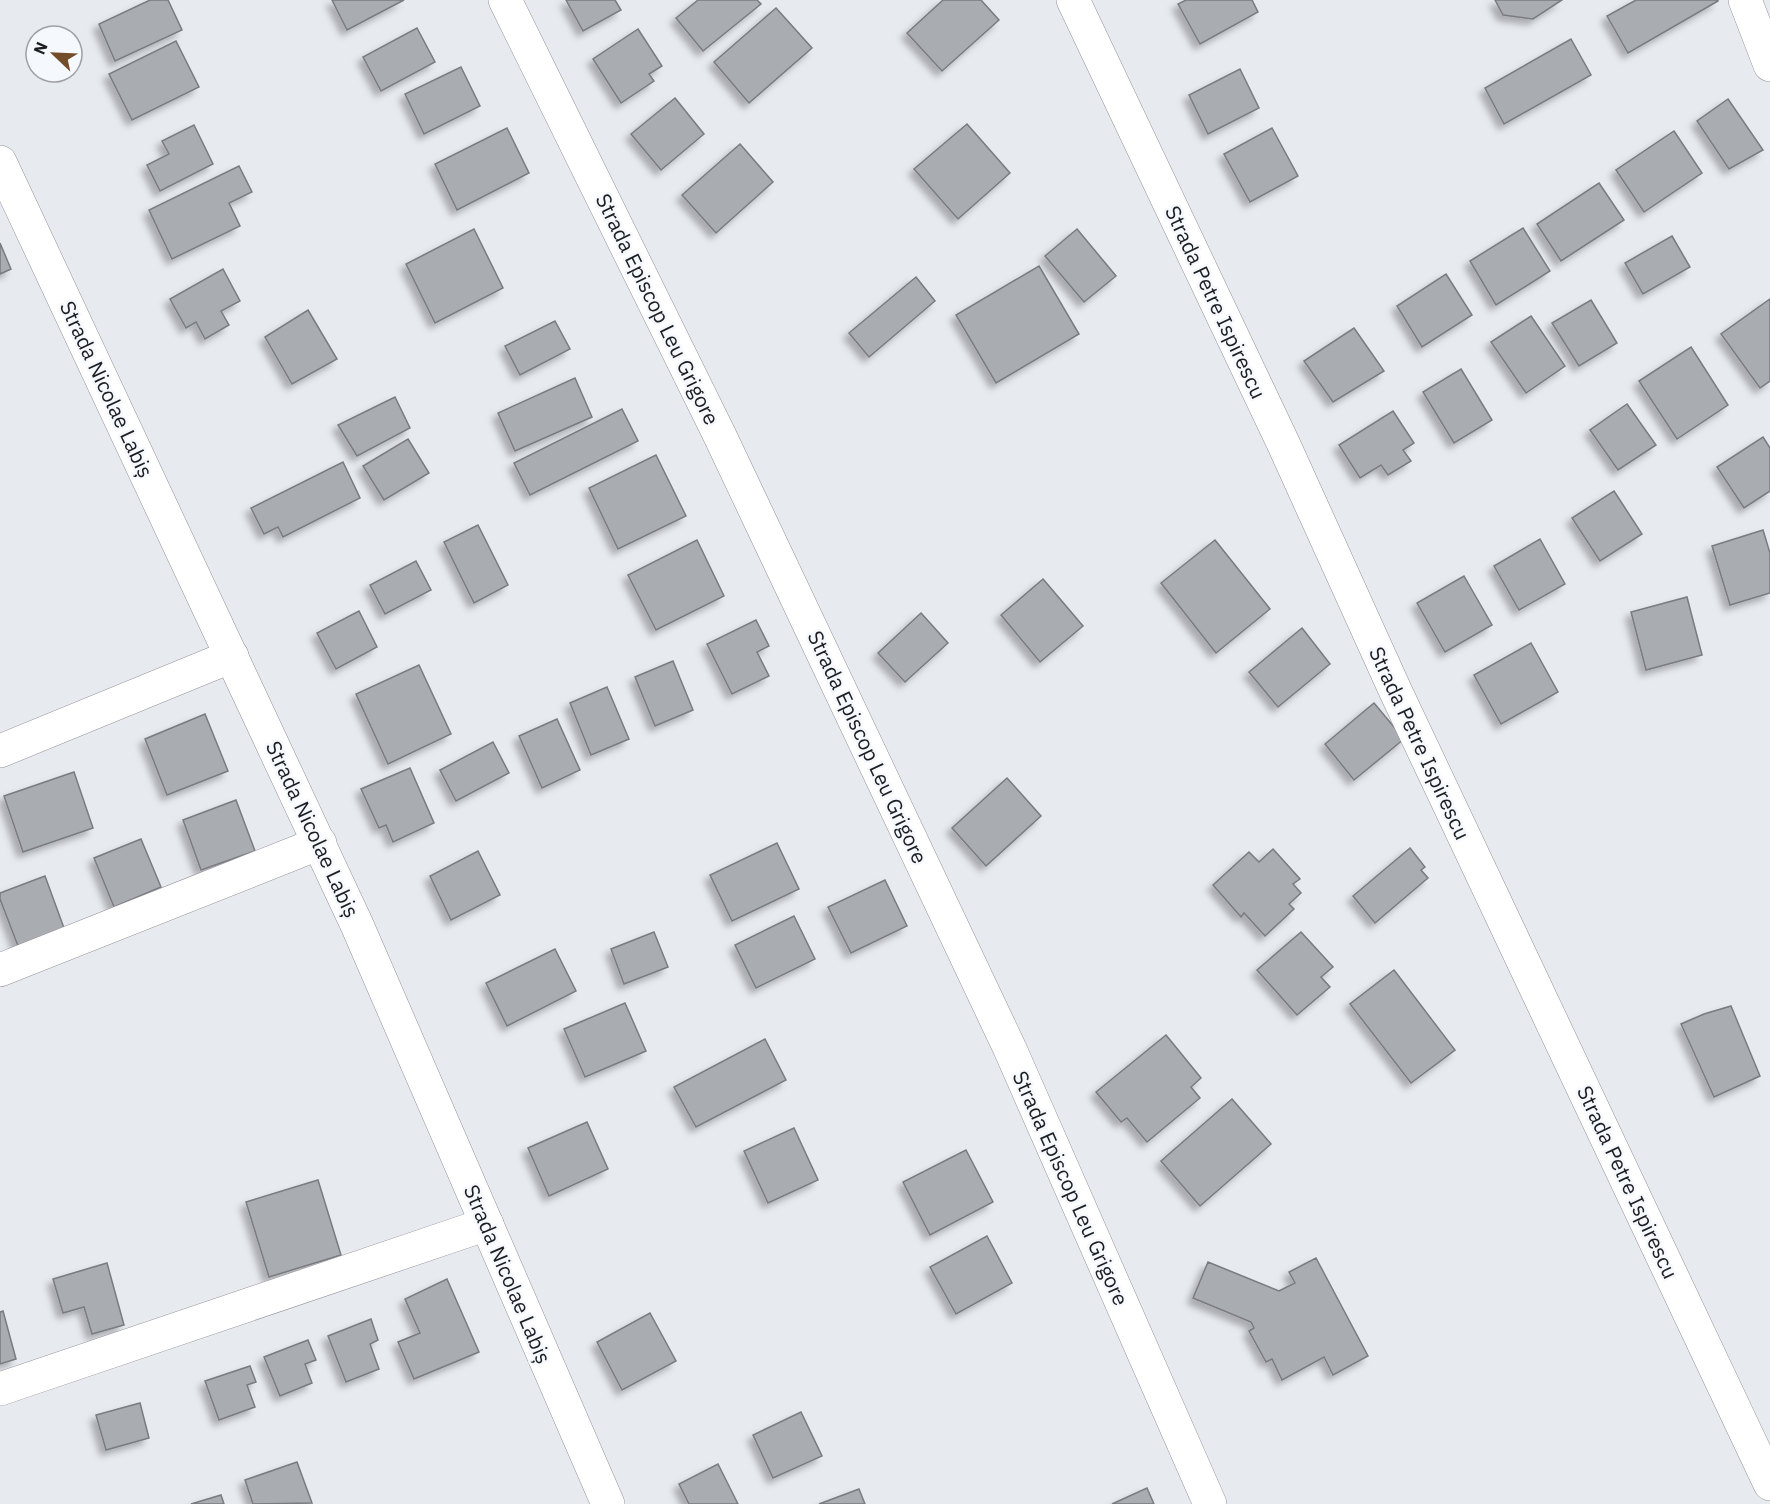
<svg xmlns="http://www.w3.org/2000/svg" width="1770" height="1504" font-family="'IBM Plex Sans',sans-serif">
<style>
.building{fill:#a9acb1;stroke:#797b80;stroke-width:1.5;filter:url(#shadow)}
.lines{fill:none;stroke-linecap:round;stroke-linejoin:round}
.minor-casing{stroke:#919499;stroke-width:34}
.minor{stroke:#fff;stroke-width:33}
.labels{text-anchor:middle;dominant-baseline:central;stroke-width:5;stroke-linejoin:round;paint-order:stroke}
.street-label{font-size:21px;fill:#1c1d1f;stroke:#f5f8fd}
</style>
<defs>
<filter id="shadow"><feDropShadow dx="-5.5" dy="5.5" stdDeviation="3" flood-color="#0004"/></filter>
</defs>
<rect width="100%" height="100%" fill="#e7eaef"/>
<!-- building -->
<g class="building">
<path d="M150,0h18l14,30 -67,31 -16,-37z"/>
<path d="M332,0h72l-57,30z"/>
<path d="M566,0h49l6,10 -38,21z"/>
<path d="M698,0h59l4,4 -58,47 -27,-33z"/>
<path d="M943,0h38l18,20 -57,51 -35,-38z"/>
<path d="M1186,0h66l6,12 -58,32 -22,-40z"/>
<path d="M1495,0h67l-29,19 -30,-4z"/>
<path d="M1636,0h82v1l-90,52 -21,-37z"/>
<path d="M776,8l36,40 -63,55 -35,-41z"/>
<path d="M417,28l18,34 -54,29 -18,-34z"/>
<path d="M638,29l24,37 -13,8 5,7 -33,22 -28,-44z"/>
<path d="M1571,39l20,36 -87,49 -19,-36z"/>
<path d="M176,41l23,46 -67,33 -23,-46z"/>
<path d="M461,67l19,39 -56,28 -19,-40z"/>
<path d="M1240,69l19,39 -51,26 -19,-39z"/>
<path d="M675,98l29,36 -43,36 -30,-36z"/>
<path d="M1728,99l35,51 -34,19 -32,-48z"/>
<path d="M967,124l43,49 -52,46 -44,-50z"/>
<path d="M194,125l19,39 -53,27 -13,-26 22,-11 -7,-13z"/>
<path d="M507,128l22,45 -72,37 -22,-46z"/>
<path d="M1272,128l26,48 -48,26 -26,-48z"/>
<path d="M1674,131l28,42 -58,39 -28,-42z"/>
<path d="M740,144l33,38 -57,51 -34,-38z"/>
<path d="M239,166l13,26 -23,11 11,23 -68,33 -23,-49z"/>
<path d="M1599,183l25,37 -63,41 -24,-37z"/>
<path d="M1523,228l27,43 -54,34 -26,-44z"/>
<path d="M474,229l29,59 -68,35 -29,-59z"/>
<path d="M1077,229l39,47 -32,26 -39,-46z"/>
<path d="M1672,236l18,31 -47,27 -18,-31z"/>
<path d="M0,243l11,26 -11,5z"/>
<path d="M1039,266l40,68 -83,49 -40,-68z"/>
<path d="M223,269l17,32 -19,10 8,14 -24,14 -9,-17 -10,6 -16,-29z"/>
<path d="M1446,274l26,41 -50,32 -25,-41z"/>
<path d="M916,277l19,24 -66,56 -20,-24z"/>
<path d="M1770,299v82l-10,7 -39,-54z"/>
<path d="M1591,300l26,43 -38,23 -27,-43z"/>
<path d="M308,310l29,49 -45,25 -27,-47z"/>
<path d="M1531,316l34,50 -39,27 -35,-51z"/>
<path d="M555,321l15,28 -50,26 -15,-29z"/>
<path d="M1354,328l30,43 -51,31 -29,-41z"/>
<path d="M1691,347l37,58 -51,34 -38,-58z"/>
<path d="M1461,369l31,51 -38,23 -31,-51z"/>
<path d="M575,378l17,39 -77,34 -17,-38z"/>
<path d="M395,397l15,31 -53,28 -19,-31z"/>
<path d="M1627,404l29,41 -38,25 -28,-40z"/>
<path d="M622,409l16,32 -108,54 -16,-32z"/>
<path d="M1393,411l21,32 -11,7 8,11 -23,14 -7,-10 -21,13 -21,-33z"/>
<path d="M1763,437l7,11v43l-26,17 -27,-41z"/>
<path d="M408,439l21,34 -45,27 -21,-34z"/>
<path d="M656,455l30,61 -68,33 -29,-61z"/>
<path d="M343,462l17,36 -77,39 -5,-10 -14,7 -13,-26z"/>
<path d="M1614,491l28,43 -42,27 -28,-43z"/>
<path d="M478,525l30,60 -34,18 -30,-61z"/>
<path d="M1763,530l7,23v40l-40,12 -18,-59z"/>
<path d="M1540,539l25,45 -46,26 -25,-44z"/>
<path d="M697,540l27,56 -68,34 -28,-55z"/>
<path d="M1215,540l55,69 -54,44 -55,-70z"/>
<path d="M416,561l15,29 -46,24 -15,-29z"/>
<path d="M1464,576l28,49 -47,27 -28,-49z"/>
<path d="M1043,579l40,47 -43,36 -39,-47z"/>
<path d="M1687,597l15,58 -56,15 -15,-58z"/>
<path d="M359,611l18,36 -41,22 -19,-36z"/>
<path d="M921,613l27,30 -43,39 -27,-29z"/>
<path d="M756,620l13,26 -12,6 12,24 -37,18 -25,-50z"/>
<path d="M1302,628l28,36 -52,43 -29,-35z"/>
<path d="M1531,643l27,49 -57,32 -27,-49z"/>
<path d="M673,661l20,49 -38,16 -20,-49z"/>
<path d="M419,665l32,69 -63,30 -32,-70z"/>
<path d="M607,687l22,52 -38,16 -21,-52z"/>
<path d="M1374,703l30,36 -50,41 -29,-36z"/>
<path d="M205,714l23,57 -61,24 -22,-56z"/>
<path d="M557,719l23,51 -38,18 -23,-52z"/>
<path d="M493,742l16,31 -53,28 -16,-31z"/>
<path d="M410,768l24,55 -41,19 -7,-17 -7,3 -18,-39z"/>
<path d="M74,772l19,56 -70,24 -19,-56z"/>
<path d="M1007,778l34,38 -55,50 -34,-38z"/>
<path d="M236,800l19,51 -54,19 -18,-50z"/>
<path d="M141,839l20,48 -47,20 -20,-49z"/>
<path d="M777,843l22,46 -67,32 -22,-46z"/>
<path d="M1410,848l15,19 -4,3 7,8 -53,45 -22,-27z"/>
<path d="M1273,849l27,30 -7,5 8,9 -12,11 5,5 -29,27 -21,-23 -3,4 -28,-32 36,-33 10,10z"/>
<path d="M478,851l22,44 -49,25 -21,-44z"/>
<path d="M45,876l19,52 -46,18 -18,-47v-6z"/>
<path d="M885,880l22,46 -56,27 -23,-46z"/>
<path d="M794,916l21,43 -59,29 -21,-43z"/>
<path d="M654,932l14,35 -44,17 -13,-35z"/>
<path d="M1301,932l32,35 -12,10 9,10 -33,28 -40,-45z"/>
<path d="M555,949l21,42 -69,35 -21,-43z"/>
<path d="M1394,970l61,80 -44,33 -61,-79z"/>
<path d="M625,1003l21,48 -61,26 -21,-48z"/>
<path d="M1731,1006l29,70 -46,21 -33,-73 23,-10z"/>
<path d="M1166,1035l35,43 -10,9 9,11 -53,44 -20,-24 -6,4 -25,-30z"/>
<path d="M765,1039l21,41 -90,47 -22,-40z"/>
<path d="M1232,1099l39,45 -71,62 -39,-45z"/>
<path d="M587,1122l21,47 -59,27 -21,-48z"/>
<path d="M794,1128l24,52 -50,23 -24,-52z"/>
<path d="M966,1150l27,52 -63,33 -27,-53z"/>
<path d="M318,1180l23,75 -72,22 -23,-75z"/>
<path d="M987,1236l25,47 -56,31 -26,-47z"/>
<path d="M1316,1258l52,98 -35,19 -9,-18 -42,23 -10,-21 -6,3 -17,-31 5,-3 -3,-6 -58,-24 15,-36 71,29 16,-8 -6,-11z"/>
<path d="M107,1263l17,62 -32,9 -8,-27 -21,6 -10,-34z"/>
<path d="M447,1279l32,73 -65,27 -16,-37 22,-9 -15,-34z"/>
<path d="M3,1311l13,48 -16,5v-52z"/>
<path d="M650,1313l26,48 -54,29 -25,-48z"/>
<path d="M371,1319l7,21 -8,4 9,25 -33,13 -18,-46z"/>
<path d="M308,1340l8,20 -11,4 7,19 -32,13 -16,-39z"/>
<path d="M250,1366l6,16 -9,3 8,22 -36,13 -14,-39z"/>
<path d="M140,1403l9,35 -43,12 -10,-35z"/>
<path d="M801,1412l21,44 -49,22 -20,-43z"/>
<path d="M297,1462l15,41 -59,1 -8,-24z"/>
<path d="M718,1464l20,40h-49l-10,-20z"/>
<path d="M1147,1488l7,16h-42z"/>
<path d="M859,1489l6,15h-46z"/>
<path d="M221,1495l3,9h-33z"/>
</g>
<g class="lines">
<defs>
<g id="minor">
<path d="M505,0l215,436 290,613 200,455"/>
<path d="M1073,0l211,445 111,245 375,794"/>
<path d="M1745,0l25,65"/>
<path d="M0,162l357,763 251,579"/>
<path d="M0,751l232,-95"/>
<path d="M0,970l320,-127"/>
<path d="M0,1389l487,-165"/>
</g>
</defs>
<!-- minor casing -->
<use href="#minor" class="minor-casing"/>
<!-- minor -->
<use href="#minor" class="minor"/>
</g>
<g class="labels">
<!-- street labels -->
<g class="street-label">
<text transform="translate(1216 302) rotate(65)">Strada Petre Ispirescu</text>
<text transform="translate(658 309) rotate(64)">Strada Episcop Leu Grigore</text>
<text transform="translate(107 389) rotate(65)">Strada Nicolae Labiș</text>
<text transform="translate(1420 743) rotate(65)">Strada Petre Ispirescu</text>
<text transform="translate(868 747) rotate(65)">Strada Episcop Leu Grigore</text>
<text transform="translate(313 829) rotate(65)">Strada Nicolae Labiș</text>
<text transform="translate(1628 1182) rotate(65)">Strada Petre Ispirescu</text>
<text transform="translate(1071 1188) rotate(66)">Strada Episcop Leu Grigore</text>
<text transform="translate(508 1274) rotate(67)">Strada Nicolae Labiș</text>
</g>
</g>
<!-- north arrow -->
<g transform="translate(54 54) rotate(293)"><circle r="28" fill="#f5f8fd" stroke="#9ea0a4" stroke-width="1.5"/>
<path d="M0-4.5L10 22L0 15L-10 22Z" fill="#734d2a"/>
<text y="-9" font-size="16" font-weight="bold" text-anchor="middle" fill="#1c1d1f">N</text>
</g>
</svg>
